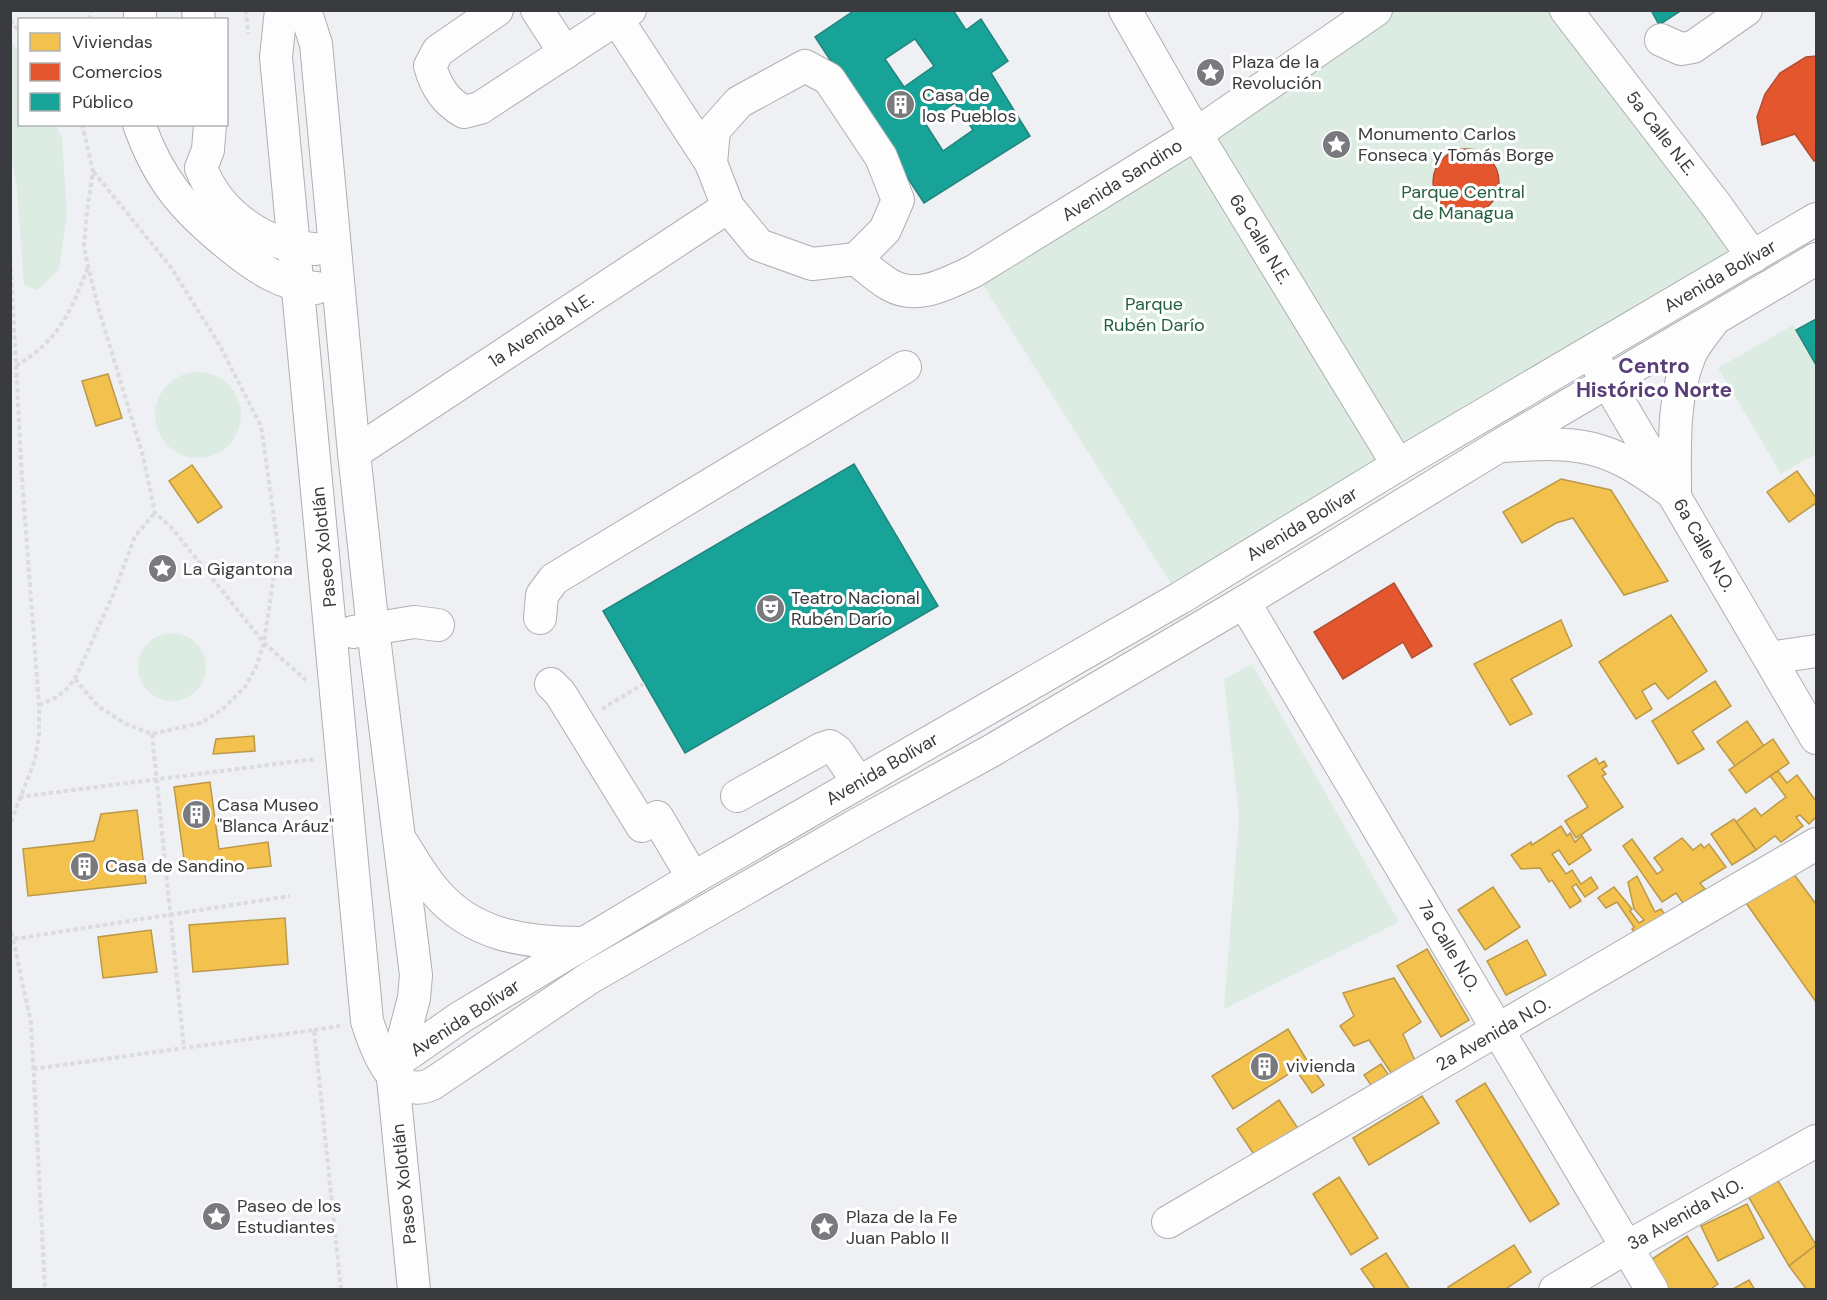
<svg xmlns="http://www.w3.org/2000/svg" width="1827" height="1300" font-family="'DM Sans',sans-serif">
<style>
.green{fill:#dcece3}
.homes{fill:#f2c14e;stroke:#bb9949;stroke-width:1.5}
.shops{fill:#e4572e;stroke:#b14f33;stroke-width:1.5}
.public{fill:#17a398;stroke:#22847d;stroke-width:1.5;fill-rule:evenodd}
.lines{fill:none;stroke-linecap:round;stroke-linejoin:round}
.minor-casing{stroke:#aeafb1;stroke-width:34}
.path{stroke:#dbdcdd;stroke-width:4;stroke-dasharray:4.5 3;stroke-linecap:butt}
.minor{stroke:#fdfdfd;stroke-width:32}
.labels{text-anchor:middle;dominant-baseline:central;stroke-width:6;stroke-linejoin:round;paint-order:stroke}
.poi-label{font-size:18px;fill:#3a3b3e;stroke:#fff;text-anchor:start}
.street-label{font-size:18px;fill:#3a3b3e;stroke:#fff}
.park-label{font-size:18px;fill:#235f3e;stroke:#fff}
.quarter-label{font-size:21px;font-weight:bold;fill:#593d79;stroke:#fff}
</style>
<rect width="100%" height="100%" fill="#eff0f4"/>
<!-- green -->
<g class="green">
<path d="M1376,10l190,1 187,246 -573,341 -206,-327z"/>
<path d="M11,42l8,10 1,72 36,1 6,13 5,75 -8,57 -22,20 -13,-5 -7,-95 -6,-38z"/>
<path d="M1793,325l23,40v89l-35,20 -63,-106z"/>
<circle cx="198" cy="415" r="43"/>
<circle cx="172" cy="667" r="34"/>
<path d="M1252,664l147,258 -175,87 15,-192 -15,-138z"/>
</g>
<!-- homes -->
<g class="homes">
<path d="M108,374l14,44 -26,8 -14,-45z"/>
<path d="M192,465l30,42 -24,16 -29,-42z"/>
<path d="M1797,471l19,27v5l-27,19 -22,-30z"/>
<path d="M1561,479l50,11 57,91 -44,14 -51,-77 -17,5 -34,20 -19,-31z"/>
<path d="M1671,615l36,56 -39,28 -13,-16 -13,8 10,18 -16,10 -37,-57z"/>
<path d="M1561,620l11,26 -61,33 21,35 -22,11 -36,-61z"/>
<path d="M1715,681l16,25 -39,25 12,18 -26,15 -26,-43z"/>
<path d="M1747,721l17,25 -29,20 -18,-24z"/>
<path d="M254,736l1,15 -42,3 3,-15z"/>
<path d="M1773,739l16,24 -43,30 -17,-23z"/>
<path d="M1596,758l3,6 5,-3 3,5 -5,3 4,5 -4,2 21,31 -47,31 -11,-17 23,-14 -20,-31z"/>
<path d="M1778,771l9,12 10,-8 19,26v16l-7,7 -9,-9 -4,2 7,9 -22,16 -6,-6 -19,14 -20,-28 19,-14 6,8 25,-19 -16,-21z"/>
<path d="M210,782l9,67 49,-7 3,24 -63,7 -15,-3 -9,-11 -10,-72z"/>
<path d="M137,810l9,73 -118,13 -5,-47 71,-8 7,-27z"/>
<path d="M1734,819l22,31 -24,15 -21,-31z"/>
<path d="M1561,826l6,10 3,-3 5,9 7,-6 9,14 -22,15 -10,-15 -7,4 14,20 6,-4 9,14 10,-7 7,11 -13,9 -9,-13 -4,3 9,14 -11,7 -18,-28 -3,2 -9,-14 -19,1 -10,-14 20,-13 1,3z"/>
<path d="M1682,838l11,12 8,-6 3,4 5,-4 17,23 -26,16 5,6 -22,14 -7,-10 -14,9 -39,-56 9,-7 25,35 6,-4 -9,-12z"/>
<path d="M1793,873l23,31v98l-70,-99z"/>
<path d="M1637,876l18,36 6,-3 7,10 -30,18 -6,-8 2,-2 -17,-25 -11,6 -8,-10 16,-11 18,22 -2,2 9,12 5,-3 -10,-11 -6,-27z"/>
<path d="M1493,887l27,40 -35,23 -27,-40z"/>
<path d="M285,918l3,46 -95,8 -4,-47z"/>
<path d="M151,930l6,42 -54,6 -5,-41z"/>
<path d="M1527,940l19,35 -40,20 -19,-34z"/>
<path d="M1427,949l42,71 -28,17 -44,-71z"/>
<path d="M1394,978l27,44 -18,12 14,31 -19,18 -29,-43 -15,6 -14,-20 14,-10 -11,-23z"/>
<path d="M1288,1029l20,33 -75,47 -21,-33z"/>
<path d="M1308,1062l16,23 -12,8 -16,-23z"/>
<path d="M1381,1064l9,13 -17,11 -9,-13z"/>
<path d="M1485,1083l74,121 -29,18 -74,-121z"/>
<path d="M1422,1096l17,27 -70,42 -16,-27z"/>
<path d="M1279,1100l20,30 -42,29 -20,-30z"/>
<path d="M1339,1177l39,61 -27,17 -38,-61z"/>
<path d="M1777,1179l39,66 -27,21 -41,-70z"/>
<path d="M1747,1204l17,34 -46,23 -17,-35z"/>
<path d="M1687,1236l31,48 -9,6h-42l-18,-29z"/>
<path d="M1514,1245l17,27 -27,18h-55l-1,-3z"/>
<path d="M1816,1245v45h-9l-18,-24z"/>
<path d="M1386,1253l24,37h-34l-15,-21z"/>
<path d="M1749,1280l6,10h-24z"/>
</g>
<!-- shops -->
<g class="shops">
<path d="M1816,56v103l-2,2 -19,-27 -33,11 -5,-28 8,-23 15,-21 26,-16z"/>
<circle cx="1466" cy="182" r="33"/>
<path d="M1394,583l38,63 -20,12 -9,-16 -60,37 -29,-47z"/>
</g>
<!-- public -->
<g class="public">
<path d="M855,10h98l13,20 15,-11 27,42 -17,12 39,63 -106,67 -109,-166zM915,39l19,27 -30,21 -19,-28zM955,103l18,27 -30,21 -18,-28z"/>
<path d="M1651,10h31l-23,15z"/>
<path d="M1816,319v46l-20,-35z"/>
<path d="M854,464l84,142 -253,147 -82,-142z"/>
</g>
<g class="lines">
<defs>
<g id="minor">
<path d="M198,10l1,10"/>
<path d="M281,10l-5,47 91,964c9,28 27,81 65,63l159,-107 269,-154 131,-72 253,-149 255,-156 317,-187"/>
<path d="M305,10l11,34 38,409 19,176 43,346 -2,23 -21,80 21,212"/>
<path d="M497,10l-59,41 -8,15c6,21 15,35 34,46l16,-4 150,-98"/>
<path d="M537,10l28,43"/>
<path d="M611,10l100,153"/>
<path d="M1125,10l71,124 202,331"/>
<path d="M1566,10l150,195 37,52"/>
<path d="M140,20v-10"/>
<path d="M1661,40l20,9 12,-2 53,-37"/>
<path d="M805,66l24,13 52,78 17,43 -13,30 -29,29 -44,5 -53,-19 -31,-38 -17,-44 3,-33 25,-28z"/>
<path d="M139,124c20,57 46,86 92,123 26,21 51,38 85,41"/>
<path d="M210,124l-2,26 -7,18c18,47 65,79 114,81"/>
<path d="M856,259c11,9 22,19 34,26 28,16 58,-2 84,-14l222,-137 180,-124"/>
<path d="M1597,364l219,374"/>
<path d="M1504,446c74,-5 102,-3 163,43"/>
<path d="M354,453l374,-246"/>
<path d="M1675,494c0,-47 -3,-96 15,-139 5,-11 14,-22 21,-31"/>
<path d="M1244,602l408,688"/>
<path d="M540,618l2,-23 12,-16 351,-212"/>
<path d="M353,632l61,-10 24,3"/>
<path d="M1770,658l46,-7"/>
<path d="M551,684l9,9 82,133 15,-9 36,61"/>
<path d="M737,796l84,-47 9,-3 7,5 21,31"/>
<path d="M403,844c10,16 19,32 31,46 39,47 93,53 150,53"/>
<path d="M393,1078l4,-12 5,-8 59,-41 232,-139 487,-280 218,-133 418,-246"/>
<path d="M1168,1222l648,-378"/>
<path d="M1555,1290l72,-43 189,-106"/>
</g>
</defs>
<!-- minor casing -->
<use href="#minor" class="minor-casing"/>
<!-- path -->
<g class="path">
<path d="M246,10l2,24"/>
<path d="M10,20l10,12"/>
<path d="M89,20l2,-10"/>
<path d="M82,124l11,47 -6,40 -3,35 4,20 10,41 45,149 12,57 16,14 93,116 42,37"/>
<path d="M10,253l12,226 17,226v30l-4,25 -25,64"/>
<path d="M16,366c44,-27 54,-53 72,-99"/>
<path d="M75,679l23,27 28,18 26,10 49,-11 23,-15 21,-21 11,-20 8,-24 14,-97 -17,-120 -42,-82 -49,-78 -77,-95"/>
<path d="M39,705l14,-6 12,-8 10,-12 38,-84 22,-59 20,-23"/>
<path d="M602,709l43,-26"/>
<path d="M152,734l32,314"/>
<path d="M19,797l296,-38"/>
<path d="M10,925l21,98 14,267"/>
<path d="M14,939l276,-43"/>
<path d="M314,1030l26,-4"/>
<path d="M33,1069l281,-39 27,260"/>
</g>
<!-- minor -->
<use href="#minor" class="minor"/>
</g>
<!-- icons -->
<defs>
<symbol id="sight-disc" viewBox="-11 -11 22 22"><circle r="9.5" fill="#797a7e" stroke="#fff"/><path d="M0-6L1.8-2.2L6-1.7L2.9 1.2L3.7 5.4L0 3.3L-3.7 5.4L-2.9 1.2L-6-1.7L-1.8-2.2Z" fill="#fff"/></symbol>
<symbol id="building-disc" viewBox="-11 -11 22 22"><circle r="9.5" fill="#797a7e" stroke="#fff"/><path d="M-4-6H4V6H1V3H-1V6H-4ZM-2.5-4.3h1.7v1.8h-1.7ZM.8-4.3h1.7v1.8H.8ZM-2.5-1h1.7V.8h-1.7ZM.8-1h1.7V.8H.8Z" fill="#fff"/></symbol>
<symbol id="theatre-disc" viewBox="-11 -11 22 22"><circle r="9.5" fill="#797a7e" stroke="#fff"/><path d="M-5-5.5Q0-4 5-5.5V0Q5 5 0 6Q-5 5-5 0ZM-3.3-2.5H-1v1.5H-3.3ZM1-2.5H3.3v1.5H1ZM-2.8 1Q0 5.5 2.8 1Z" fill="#fff"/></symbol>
</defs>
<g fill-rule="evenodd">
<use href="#sight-disc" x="1194" y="56" width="33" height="33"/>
<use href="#building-disc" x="884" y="88" width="33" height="33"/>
<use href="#sight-disc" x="1320" y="128" width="33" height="33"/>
<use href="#sight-disc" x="146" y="552" width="33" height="33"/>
<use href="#theatre-disc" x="754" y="592" width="33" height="33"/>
<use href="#building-disc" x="180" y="798" width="33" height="33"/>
<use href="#building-disc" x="68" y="850" width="33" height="33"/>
<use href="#building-disc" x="1248" y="1050" width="33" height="33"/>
<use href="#sight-disc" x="200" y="1200" width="33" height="33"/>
<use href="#sight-disc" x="808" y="1210" width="33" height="33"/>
</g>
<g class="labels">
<!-- poi labels -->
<g class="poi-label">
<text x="1232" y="62">Plaza de la<tspan x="1232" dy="21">Revolución</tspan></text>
<text x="922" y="95">Casa de<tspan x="922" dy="21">los Pueblos</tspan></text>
<text x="1358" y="134">Monumento Carlos<tspan x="1358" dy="21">Fonseca y Tomás Borge</tspan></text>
<text x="183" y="569">La Gigantona</text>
<text x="791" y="598">Teatro Nacional<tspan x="791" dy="21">Rubén Darío</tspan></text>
<text x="217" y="805">Casa Museo<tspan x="217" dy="21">"Blanca Aráuz"</tspan></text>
<text x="105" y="866">Casa de Sandino</text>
<text x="1286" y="1066">vivienda</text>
<text x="237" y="1206">Paseo de los<tspan x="237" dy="21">Estudiantes</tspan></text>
<text x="846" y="1217">Plaza de la Fe<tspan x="846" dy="21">Juan Pablo II</tspan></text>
</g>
<!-- street labels -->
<g class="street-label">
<text transform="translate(1661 133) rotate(52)">5a Calle N.E.</text>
<text transform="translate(1122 180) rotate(-32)">Avenida Sandino</text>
<text transform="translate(1260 239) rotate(59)">6a Calle N.E.</text>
<text transform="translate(1720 276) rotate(-30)">Avenida Bolívar</text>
<text transform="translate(541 330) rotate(-33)">1a Avenida N.E.</text>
<text transform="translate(1302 524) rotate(-31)">Avenida Bolívar</text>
<text transform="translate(1704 545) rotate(60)">6a Calle N.O.</text>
<text transform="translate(324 547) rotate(-96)">Paseo Xolotlán</text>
<text transform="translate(882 769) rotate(-30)">Avenida Bolívar</text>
<text transform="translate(1449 946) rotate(59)">7a Calle N.O.</text>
<text transform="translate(465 1018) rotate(-33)">Avenida Bolívar</text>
<text transform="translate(1493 1034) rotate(-30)">2a Avenida N.O.</text>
<text transform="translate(404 1184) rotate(-96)">Paseo Xolotlán</text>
<text transform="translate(1685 1214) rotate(-29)">3a Avenida N.O.</text>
</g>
<!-- park labels -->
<g class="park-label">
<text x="1463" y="192">Parque Central<tspan x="1463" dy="21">de Managua</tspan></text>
<text x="1154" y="304">Parque<tspan x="1154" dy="21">Rubén Darío</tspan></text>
</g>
<!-- quarter labels -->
<g class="quarter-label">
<text x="1654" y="366">Centro<tspan x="1654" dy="24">Histórico Norte</tspan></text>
</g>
</g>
<!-- border -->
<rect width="1827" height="1300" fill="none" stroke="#3a3b3e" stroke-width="24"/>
<!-- legend -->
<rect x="18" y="18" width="210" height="108" fill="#ffffff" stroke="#b0b1b2" stroke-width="1.5"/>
<rect x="30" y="33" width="30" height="18" fill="#f2c14e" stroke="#b0b1b2" stroke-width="1.5"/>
<text x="72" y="48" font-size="18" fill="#3a3b3e">Viviendas</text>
<rect x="30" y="63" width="30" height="18" fill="#e4572e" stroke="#b0b1b2" stroke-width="1.5"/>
<text x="72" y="78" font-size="18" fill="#3a3b3e">Comercios</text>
<rect x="30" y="93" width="30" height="18" fill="#17a398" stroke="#b0b1b2" stroke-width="1.5"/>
<text x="72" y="108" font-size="18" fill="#3a3b3e">Público</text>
</svg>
